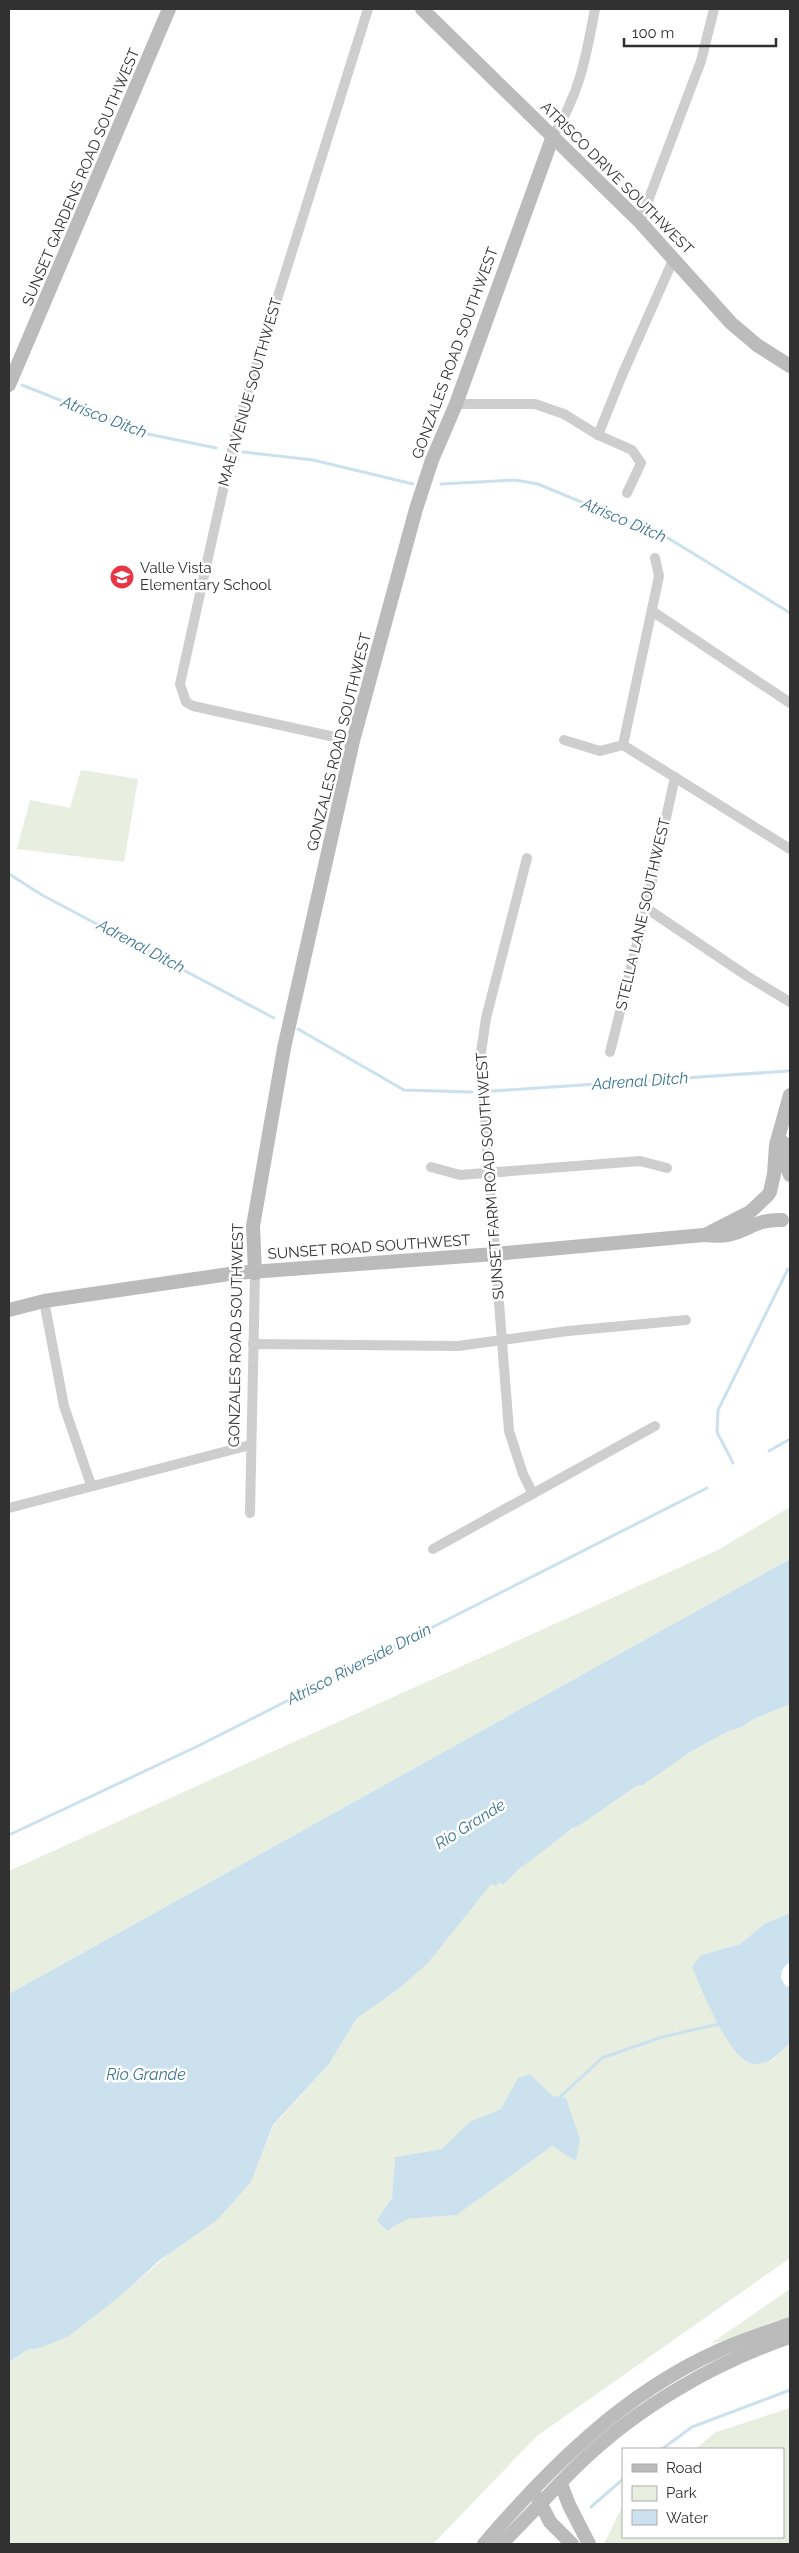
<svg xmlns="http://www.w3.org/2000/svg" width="799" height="2553" font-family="Raleway,sans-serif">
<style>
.green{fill:#e8eee0;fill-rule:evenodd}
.water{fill:#cce1ee}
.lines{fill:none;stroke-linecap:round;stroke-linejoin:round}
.stream{stroke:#cce1ee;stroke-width:3}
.street{stroke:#cecece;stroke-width:10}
.secondary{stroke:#bbb;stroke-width:14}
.labels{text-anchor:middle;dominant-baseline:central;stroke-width:5;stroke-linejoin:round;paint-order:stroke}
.street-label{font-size:15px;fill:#313131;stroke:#fff}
.poi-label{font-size:15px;fill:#313131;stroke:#fff;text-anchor:start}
.water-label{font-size:16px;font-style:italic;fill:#3d7596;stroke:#fff}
</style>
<rect width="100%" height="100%" fill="#fff"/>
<!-- green -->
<g class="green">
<path d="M81,770l57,9 -14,83 -107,-13 13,-49 40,8z"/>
<path d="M790,1507v52l-781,435v-123l709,-321z"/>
<path d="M790,1704v209l-26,11 -24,20 -39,11 72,105 17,-18v216l-253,178 -104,108h-424v-182l18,-12 13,-2 85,-56 126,-110 22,-56 56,-62 28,-46 39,-27 95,-107 8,-2 4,3c39,-40 90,-68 135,-100h5l49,-34 37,-20 13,-4 12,-8zM530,2074l23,22 6,2 -7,48 -95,69 -50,4 -20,12 -9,-11 14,-22 3,-41 47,-8 27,-27 32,-13 18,-31z"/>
<path d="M790,2289v35l-80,20z"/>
<path d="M790,2408v136h-186l19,-39v32h160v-88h-88l21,-17z"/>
</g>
<!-- water -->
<g class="water">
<path d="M790,1559v145l-36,15 -12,8 -13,4 -37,20 -49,34h-5l-61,42 -4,1 -55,42 -15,15 -4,-3 -3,4 -5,-2 -64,80 -31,27 -39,27 -28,46 -56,61 -22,57 -34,38 -57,40 -35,32 -56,44 -29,12 -13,2 -18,12v-368z"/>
<path d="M790,1913v48l-8,9 -1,8 5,9 4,-2v57c-10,11 -19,22 -35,22 -25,0 -54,-77 -63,-97l9,-12 39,-11 24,-20z"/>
<path d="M530,2074l23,22 13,2 14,41 -4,22 -24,-15 -95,69 -50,4 -20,12 -10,-11 15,-22 3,-41 47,-8 27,-27 32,-13 17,-31z"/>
</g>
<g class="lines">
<!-- stream -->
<g class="stream">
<path d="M22,385l121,48 73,15"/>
<path d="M243,452l70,8 100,24"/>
<path d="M441,484l74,-4 23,4 130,54 122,75"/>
<path d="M9,874l33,21 232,123"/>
<path d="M298,1029l106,61 68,2"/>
<path d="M492,1091l296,-20"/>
<path d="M769,1451l21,-12"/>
<path d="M733,1463l-16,-31 1,-22 70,-141"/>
<path d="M9,1835l189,-89 509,-258"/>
<path d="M559,2098l43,-40 60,-21 57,-13"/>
<path d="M662,2449l30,-22 98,-37"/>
<path d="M591,2507l32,-28"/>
</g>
<!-- street -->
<g class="street">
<path d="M553,136c27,-43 33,-79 42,-127"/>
<path d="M640,222l61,-161 13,-52"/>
<path d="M456,404h79l29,10 34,21 34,15 9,13 -14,30"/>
<path d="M598,435l25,-62 51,-115"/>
<path d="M652,611l138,92"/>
<path d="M564,740l36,11 23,-6 167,104"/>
<path d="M353,741l-160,-35 -7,-4 -6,-18 57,-257 131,-418"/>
<path d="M623,745l36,-169 -4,-18"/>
<path d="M527,858l-41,160 -6,41 29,372 14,43 10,20"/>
<path d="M646,908l101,68 43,26"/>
<path d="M610,1052l36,-144 29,-131"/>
<path d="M431,1167l29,8 180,-14 27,7"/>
<path d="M44,1301l20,105 27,79"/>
<path d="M253,1344l205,2 110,-15 118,-11"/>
<path d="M9,1508l241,-63"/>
<path d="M250,1513l5,-240"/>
<path d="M433,1549l222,-123"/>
</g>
<!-- secondary -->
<g class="secondary">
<path d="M422,9l218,213 91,101 26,22 33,21"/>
<path d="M9,385l160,-376"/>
<path d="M784,1143v18l6,14"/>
<path d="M770,1192l4,-18 2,-29 14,-50"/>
<path d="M707,1234l43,-22 18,-17"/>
<path d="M255,1273l-2,-47 31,-178 69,-307 63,-232 16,-49 24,-56 97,-268"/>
<path d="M9,1310l35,-9 192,-28 259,-19 209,-19c8,0 16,2 24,0 22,-5 28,-16 54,-15"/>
<path d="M561,2484l8,21 20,39"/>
<path d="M538,2498l12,24 22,22"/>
<path d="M484,2544c65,-76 139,-150 232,-192 23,-11 50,-19 74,-28"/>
<path d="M501,2544c27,-26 52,-55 79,-81 58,-56 134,-100 210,-126"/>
</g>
</g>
<!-- icons -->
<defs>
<symbol id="school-disc" viewBox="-11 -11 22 22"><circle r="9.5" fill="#e83443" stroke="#fff"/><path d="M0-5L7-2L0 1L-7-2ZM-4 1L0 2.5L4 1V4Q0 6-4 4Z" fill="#fff"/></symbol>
</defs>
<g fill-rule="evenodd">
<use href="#school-disc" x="108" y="563" width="28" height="28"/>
</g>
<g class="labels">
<!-- street labels -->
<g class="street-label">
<text transform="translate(81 177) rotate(-67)">SUNSET GARDENS ROAD SOUTHWEST</text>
<text transform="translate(617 178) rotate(45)">ATRISCO DRIVE SOUTHWEST</text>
<text transform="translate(455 353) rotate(-70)">GONZALES ROAD SOUTHWEST</text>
<text transform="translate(250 392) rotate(-74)">MAE AVENUE SOUTHWEST</text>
<text transform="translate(339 742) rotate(-76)">GONZALES ROAD SOUTHWEST</text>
<text transform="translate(643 914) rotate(-77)">STELLA LANE SOUTHWEST</text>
<text transform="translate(490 1176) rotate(-94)">SUNSET FARM ROAD SOUTHWEST</text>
<text transform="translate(369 1247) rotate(-4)">SUNSET ROAD SOUTHWEST</text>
<text transform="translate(236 1335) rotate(-89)">GONZALES ROAD SOUTHWEST</text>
</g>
<!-- poi labels -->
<g class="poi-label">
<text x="140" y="568">Valle Vista<tspan x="140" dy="17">Elementary School</tspan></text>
</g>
<!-- water labels -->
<g class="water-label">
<text transform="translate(104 417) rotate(21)">Atrisco Ditch</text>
<text transform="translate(624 520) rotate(23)">Atrisco Ditch</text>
<text transform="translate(141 946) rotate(28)">Adrenal Ditch</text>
<text transform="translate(640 1081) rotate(-4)">Adrenal Ditch</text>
<text transform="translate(359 1664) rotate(-27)">Atrisco Riverside Drain</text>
<text transform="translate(470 1824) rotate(-32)">Rio Grande</text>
<text x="146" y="2074">Rio Grande</text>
</g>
</g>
<!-- border -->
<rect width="799" height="2553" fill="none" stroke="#313131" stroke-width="20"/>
<!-- legend -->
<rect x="622" y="2448" width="162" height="90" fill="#ffffff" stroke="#adadad"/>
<rect x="632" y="2464" width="25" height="8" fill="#bbbbbb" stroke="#adadad"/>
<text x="666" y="2473" font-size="15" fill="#313131">Road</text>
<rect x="632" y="2486" width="25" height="15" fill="#e8eee0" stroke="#adadad"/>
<text x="666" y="2498" font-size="15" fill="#313131">Park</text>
<rect x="632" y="2510" width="25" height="15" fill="#cce1ee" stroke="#adadad"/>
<text x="666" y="2523" font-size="15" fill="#313131">Water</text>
<!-- scale -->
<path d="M624 38v8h152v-8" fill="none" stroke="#313131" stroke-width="2.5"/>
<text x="632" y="38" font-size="15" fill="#313131" stroke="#ffffff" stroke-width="4" paint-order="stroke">100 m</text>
</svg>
